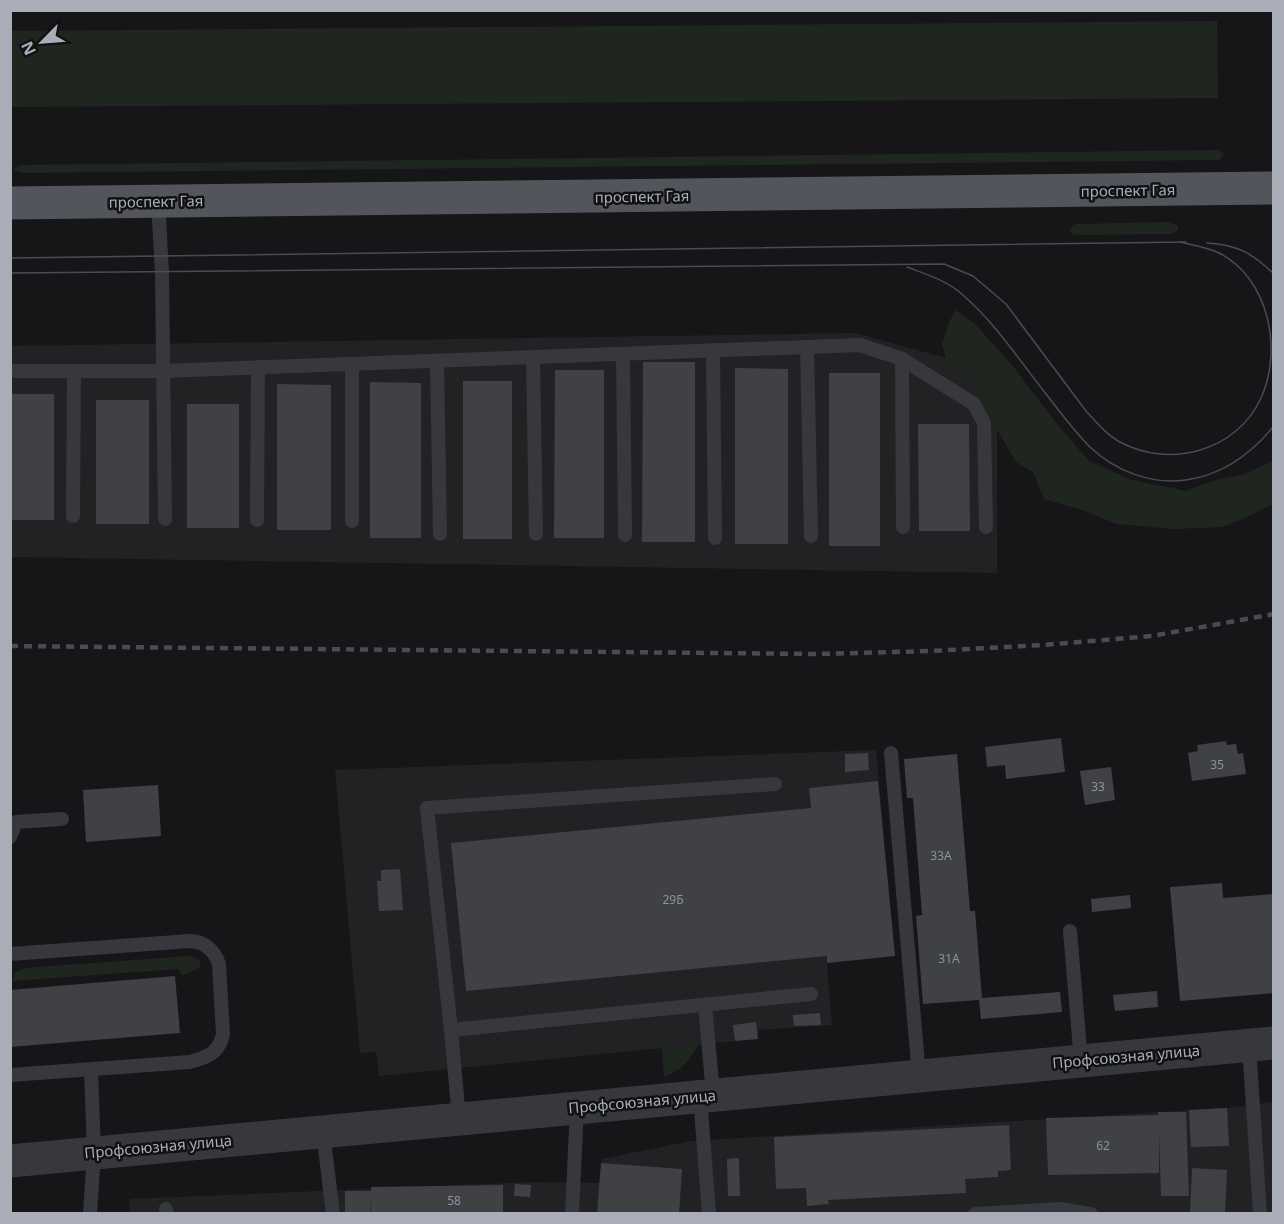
<svg xmlns="http://www.w3.org/2000/svg" width="1284" height="1224" font-family="'Noto Sans',sans-serif">
<style>
.built{fill:#222225}
.green{fill:#1e261f}
.building{fill:#404145}
.lines{fill:none;stroke-linecap:round;stroke-linejoin:round}
.service{stroke:#37383d;stroke-width:14}
.tertiary{stroke:#37383d;stroke-width:33}
.primary{stroke:#53555c;stroke-width:33}
.tram{stroke:#4a4c52;stroke-width:1.5}
.rail{stroke:#4a4c52;stroke-width:4.5;stroke-dasharray:8 6;stroke-linecap:butt}
.labels{text-anchor:middle;dominant-baseline:central;stroke-width:5;stroke-linejoin:round;paint-order:stroke}
.number-label{font-size:12px;fill:#8e929b}
.street-label{font-size:15px;fill:#a8adb8;stroke:#111113}
</style>
<rect width="100%" height="100%" fill="#161618"/>
<!-- built -->
<g class="built">
<path d="M855,333l142,39v201l-986,-16v-211z"/>
<path d="M876,750l19,206 -68,7 5,62 -74,5v9l-23,2 -356,35 -3,-24 -16,1 -25,-283z"/>
<path d="M1273,1102v111l-1144,1 1,-15 403,-17 66,1 3,-24 89,-18 536,-33z"/>
</g>
<!-- green -->
<g class="green">
<path d="M1217,21l1,77 -1207,9v-76z"/>
<path d="M1218,150l6,4 -5,6 -1197,13 -8,-3 1,-3 7,-2z"/>
<path d="M1168,222l10,4v4l-4,3 -5,1 -94,1 -4,-2 -1,-2 3,-6 3,-1z"/>
<path d="M956,310l19,14 37,41 45,59 32,37 43,19 54,11 26,-10 33,-7 28,-13v44l-9,3 -23,12 -19,7 -48,2 -57,-5 -35,-14 -38,-11 -11,-27 -17,-10 -29,-50 -17,-35 -21,-6 -7,-27 7,-22z"/>
<path d="M188,956l9,2 3,3v6l-9,5 -9,3 -4,-6 -166,12 3,-9 10,-4z"/>
<path d="M699,1043c-9,17 -17,27 -35,34l-2,-30z"/>
</g>
<!-- building -->
<g class="building">
<path d="M643,362h52v180h-53z"/>
<path d="M735,368l53,1v175h-53z"/>
<path d="M555,370h49v168h-50z"/>
<rect x="829" y="373" width="51" height="173"/>
<rect x="463" y="381" width="49" height="158"/>
<path d="M370,382l51,1v155h-51z"/>
<path d="M277,384l54,1v145h-54z"/>
<rect x="10" y="394" width="44" height="126"/>
<rect x="96" y="400" width="53" height="124"/>
<rect x="187" y="404" width="52" height="124"/>
<path d="M918,424h51l1,107h-51z"/>
<path d="M1061,738l4,34 -59,7 -1,-14 -18,2 -2,-20z"/>
<path d="M1226,741l1,4 9,-1 2,10 5,-1 3,21 -54,7 -4,-28 10,-2 -1,-6z"/>
<path d="M868,753l1,17 -24,2v-18z"/>
<path d="M957,754l13,157h5l7,87 78,-6 2,20 -81,7 -2,-19 -56,4 -7,-88 6,-1 -9,-117h-6l-3,-39z"/>
<path d="M1111,767l4,33 -30,5 -5,-34z"/>
<path d="M878,781l17,175 -68,7v-7l-361,35 -15,-148 360,-35 -2,-20z"/>
<path d="M158,785l3,51 -75,6 -3,-52z"/>
<path d="M400,869l3,41 -24,1 -2,-30h4v-11z"/>
<path d="M1222,883l1,15 51,-4v99l-94,8 -10,-114z"/>
<path d="M1130,895l1,13 -39,4 -1,-13z"/>
<path d="M175,976l5,57 -170,14v-57z"/>
<path d="M1157,991l1,16 -43,4 -2,-16z"/>
<path d="M820,1013l1,12 -27,1 -1,-11z"/>
<path d="M756,1022l2,17 -23,2 -2,-16z"/>
<path d="M1227,1108l2,38 -38,1 -2,-37z"/>
<path d="M1158,1112h28l3,84h-28l-2,-66v43l-111,2 -2,-57 112,-3z"/>
<path d="M1009,1125l2,45 -13,1v6l-33,2 1,14 -138,7 1,4 -22,2 -1,-18 -30,1 -2,-52z"/>
<path d="M739,1158l1,38h-12l-1,-37z"/>
<path d="M601,1163l81,6 -3,45h-82z"/>
<path d="M1192,1168l35,2 -2,44h-35z"/>
<path d="M515,1184l16,1 -1,12 -16,-1z"/>
<path d="M503,1185v29h-132v-15l-1,15h-25v-23h26v-4z"/>
</g>
<g class="lines">
<!-- service -->
<g class="service">
<path d="M158,201l4,71 3,247"/>
<path d="M807,347l4,189"/>
<path d="M713,350l2,188"/>
<path d="M623,354l2,181"/>
<path d="M533,357l3,177"/>
<path d="M902,359l72,45 10,19 2,104"/>
<path d="M437,361l3,173"/>
<path d="M10,371h152l698,-26 42,14 1,168"/>
<path d="M73,516l1,-145"/>
<path d="M257,520l1,-153"/>
<path d="M352,521v-157"/>
<path d="M891,753l28,323"/>
<path d="M10,837l6,-15 46,-3"/>
<path d="M1070,931l11,130"/>
<path d="M10,954l180,-13c15,1 24,9 29,23l4,70c-4,19 -15,23 -33,28l-180,13"/>
<path d="M705,1005l8,89"/>
<path d="M451,1030l360,-36"/>
<path d="M1249,1045l11,169"/>
<path d="M700,1096l9,118"/>
<path d="M459,1118l-8,-88 -24,-222 348,-24"/>
<path d="M323,1132l10,82"/>
<path d="M166,1209l1,5"/>
<path d="M90,1214l4,-62 -3,-82"/>
<path d="M572,1214l5,-107"/>
<path d="M975,1214l85,-5 31,5"/>
</g>
<!-- tertiary -->
<path class="tertiary" d="M10,1161l1264,-118"/>
<!-- primary -->
<path class="primary" d="M10,203l1264,-15"/>
<!-- tram -->
<g class="tram">
<path d="M1207,243c31,2 45,10 67,31"/>
<path d="M10,258l1176,-16"/>
<path d="M907,267c21,8 41,14 57,29 32,28 56,65 82,98 14,18 28,37 44,53 25,24 62,38 96,33 37,-5 65,-26 88,-54"/>
<path d="M10,273l934,-9 29,12 33,28 80,107c10,11 21,24 34,31 50,27 117,9 141,-44 22,-48 8,-120 -42,-145 -12,-6 -27,-8 -40,-11"/>
</g>
<!-- rail -->
<path class="rail" d="M10,646l807,8 114,-3 112,-6 109,-9 122,-22"/>
</g>
<g class="labels">
<!-- number labels -->
<g class="number-label">
<text x="1217" y="764">35</text>
<text x="1098" y="786">33</text>
<text x="941" y="855">33А</text>
<text x="673" y="899">29Б</text>
<text x="949" y="958">31А</text>
<text x="1103" y="1145">62</text>
<text x="454" y="1200">58</text>
</g>
<!-- street labels -->
<g class="street-label">
<text transform="translate(1128 190) rotate(-1)">проспект Гая</text>
<text transform="translate(642 196) rotate(-1)">проспект Гая</text>
<text transform="translate(156 201) rotate(-1)">проспект Гая</text>
<text transform="translate(1126 1056) rotate(-5)">Профсоюзная улица</text>
<text transform="translate(642 1101) rotate(-5)">Профсоюзная улица</text>
<text transform="translate(158 1146) rotate(-5)">Профсоюзная улица</text>
</g>
</g>
<!-- border -->
<rect width="1284" height="1224" fill="none" stroke="#a8adb8" stroke-width="24"/>
<!-- north arrow -->
<g transform="translate(42 42) rotate(245)" stroke="#111113" stroke-width="4.5" paint-order="stroke">
<path d="M0-4.5L10 22L0 15L-10 22Z" fill="#a8adb8"/>
<text y="-9" font-size="16" font-weight="bold" text-anchor="middle" fill="#a8adb8">N</text>
</g>
</svg>
